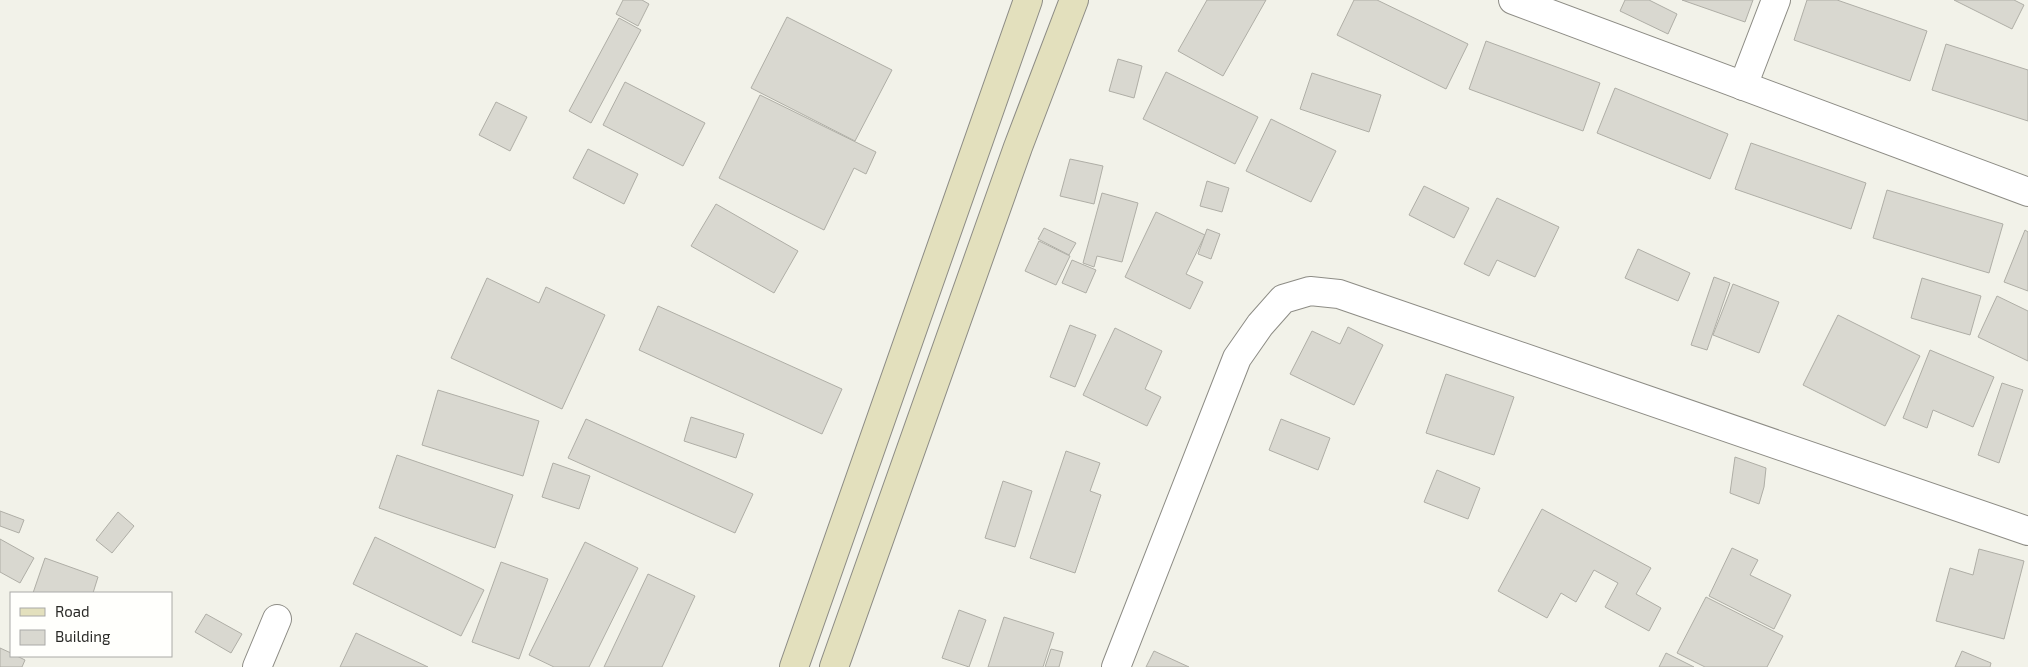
<svg xmlns="http://www.w3.org/2000/svg" width="2028" height="667" font-family="'Exo 2',sans-serif">
<style>
.building{fill:#d9d8d0;stroke:#afaea6}
.lines{fill:none;stroke-linecap:round;stroke-linejoin:round}
.street-casing{stroke:#8d8c85;stroke-width:30}
.secondary-casing{stroke:#8d8c85;stroke-width:30}
.street{stroke:#fff;stroke-width:28}
.secondary{stroke:#e3e0bd;stroke-width:28}
</style>
<rect width="100%" height="100%" fill="#f2f2e9"/>
<!-- building -->
<g class="building">
<path d="M623,0h19l7,4 -11,22 -22,-12z"/>
<path d="M1207,0h59l-43,76 -45,-25z"/>
<path d="M1354,0h23l91,44 -22,45 -109,-54z"/>
<path d="M1625,0h24l28,14 -9,20 -48,-23z"/>
<path d="M1682,0h71l-8,22z"/>
<path d="M1807,0h30l90,31 -17,50 -116,-41z"/>
<path d="M1954,0h60l10,5 -12,24z"/>
<path d="M787,17l105,53 -37,71 -104,-53z"/>
<path d="M619,18l22,12 -50,93 -22,-12z"/>
<path d="M1486,41l114,42 -17,48 -114,-42z"/>
<path d="M1946,44l82,26v51l-96,-31z"/>
<path d="M1118,59l24,7 -8,32 -25,-7z"/>
<path d="M1166,72l92,45 -23,47 -92,-45z"/>
<path d="M1312,73l69,22 -12,37 -69,-23z"/>
<path d="M625,82l80,41 -22,43 -80,-41z"/>
<path d="M1615,88l113,46 -18,45 -113,-46z"/>
<path d="M760,95l116,57 -10,22 -12,-6 -30,62 -105,-52z"/>
<path d="M496,102l31,15 -17,34 -31,-16z"/>
<path d="M1271,119l65,32 -25,51 -65,-31z"/>
<path d="M1751,143l115,40 -15,46 -116,-40z"/>
<path d="M588,149l50,25 -14,30 -51,-26z"/>
<path d="M1070,159l33,7 -9,38 -34,-8z"/>
<path d="M1207,181l22,7 -7,24 -22,-6z"/>
<path d="M1424,186l45,22 -15,30 -45,-23z"/>
<path d="M1887,190l116,34 -14,49 -116,-35z"/>
<path d="M1102,193l36,10 -16,59 -25,-6 -3,11 -11,-4z"/>
<path d="M1497,198l62,29 -24,50 -38,-17 -8,16 -25,-12z"/>
<path d="M716,204l82,47 -24,42 -83,-47z"/>
<path d="M1156,212l49,23 -19,39 17,8 -13,27 -65,-32z"/>
<path d="M1044,228l32,15 -7,12 -31,-16z"/>
<path d="M1207,229l13,5 -9,25 -13,-5z"/>
<path d="M2025,230l3,2v59l-24,-9z"/>
<path d="M1039,241l31,15 -14,29 -31,-14z"/>
<path d="M1638,249l52,24 -12,28 -53,-23z"/>
<path d="M1072,260l24,10 -10,23 -24,-10z"/>
<path d="M1714,277l16,6 -23,67 -16,-5z"/>
<path d="M487,278l52,25 7,-16 59,28 -43,94 -111,-51z"/>
<path d="M1922,278l59,18 -11,39 -59,-17z"/>
<path d="M1733,284l46,18 -20,51 -46,-18z"/>
<path d="M1997,296l31,15v50l-50,-24z"/>
<path d="M658,306l184,83 -20,45 -183,-84z"/>
<path d="M1838,315l82,41 -35,70 -82,-41z"/>
<path d="M1070,325l26,10 -21,52 -25,-10z"/>
<path d="M1348,327l35,18 -29,60 -64,-31 22,-43 28,13z"/>
<path d="M1115,328l47,23 -17,38 16,8 -14,29 -64,-31z"/>
<path d="M1930,350l64,27 -21,50 -40,-17 -6,18 -24,-10z"/>
<path d="M1446,374l68,23 -20,58 -68,-22z"/>
<path d="M2002,383l21,7 -24,73 -21,-8z"/>
<path d="M438,390l101,31 -16,55 -101,-31z"/>
<path d="M691,417l53,17 -8,24 -52,-17z"/>
<path d="M586,419l167,75 -18,39 -167,-75z"/>
<path d="M1281,419l49,19 -12,32 -49,-20z"/>
<path d="M1066,451l34,12 -10,28 11,4 -26,78 -45,-15z"/>
<path d="M397,455l116,40 -18,53 -116,-40z"/>
<path d="M1735,457l31,11 -2,19 -5,17 -29,-11z"/>
<path d="M553,463l37,13 -11,33 -37,-12z"/>
<path d="M1437,470l43,18 -12,31 -44,-17z"/>
<path d="M1003,481l29,10 -17,56 -30,-9z"/>
<path d="M1542,509l109,59 -15,26 25,14 -12,23 -44,-24 13,-24 -24,-13 -18,32 -15,-9 -14,25 -49,-27z"/>
<path d="M0,511l24,9 -5,13 -19,-7z"/>
<path d="M118,512l16,14 -22,27 -16,-13z"/>
<path d="M375,537l109,53 -23,46 -108,-52z"/>
<path d="M0,539l34,19 -14,25 -20,-11z"/>
<path d="M585,542l53,26 -49,99h-35l-25,-12z"/>
<path d="M1732,548l26,12 -8,15 41,20 -17,34 -65,-33z"/>
<path d="M1979,549l45,12 -20,78 -68,-18 14,-53 23,7z"/>
<path d="M45,558l53,19 -5,16h-60z"/>
<path d="M501,562l47,17 -29,80 -47,-17z"/>
<path d="M648,574l47,22 -33,71h-58z"/>
<path d="M1706,597l77,39 -16,31h-62l-28,-14z"/>
<path d="M959,610l27,10 -17,47 -27,-9z"/>
<path d="M206,614l36,20 -11,19 -36,-21z"/>
<path d="M1004,617l50,16 -11,34h-55z"/>
<path d="M356,633l72,34h-88z"/>
<path d="M0,648l11,5v3h6l8,4 -3,7h-22z"/>
<path d="M1051,649l12,3 -4,15h-14z"/>
<path d="M1154,651l35,16h-43z"/>
<path d="M1962,651l29,12 -1,4h-35z"/>
<path d="M1666,653l28,14h-35z"/>
</g>
<g class="lines">
<defs>
<g id="street">
<path d="M1513,0l515,192"/>
<path d="M1743,86l33,-86"/>
<path d="M257,667l20,-48"/>
<path d="M1116,667l121,-309 23,-33 23,-26 27,-8 29,3 689,237"/>
</g>
<g id="secondary">
<path d="M794,667l234,-667"/>
<path d="M834,667l184,-520 56,-147"/>
</g>
</defs>
<!-- street casing -->
<use href="#street" class="street-casing"/>
<!-- secondary casing -->
<use href="#secondary" class="secondary-casing"/>
<!-- street -->
<use href="#street" class="street"/>
<!-- secondary -->
<use href="#secondary" class="secondary"/>
</g>
<!-- legend -->
<rect x="10" y="592" width="162" height="65" fill="#fffffc" stroke="#aaaaa7"/>
<rect x="20" y="608" width="25" height="8" fill="#e3e0bd" stroke="#aaaaa7"/>
<text x="55" y="617" font-size="15" fill="#2a2a27">Road</text>
<rect x="20" y="630" width="25" height="15" fill="#d9d8d0" stroke="#aaaaa7"/>
<text x="55" y="642" font-size="15" fill="#2a2a27">Building</text>
</svg>
